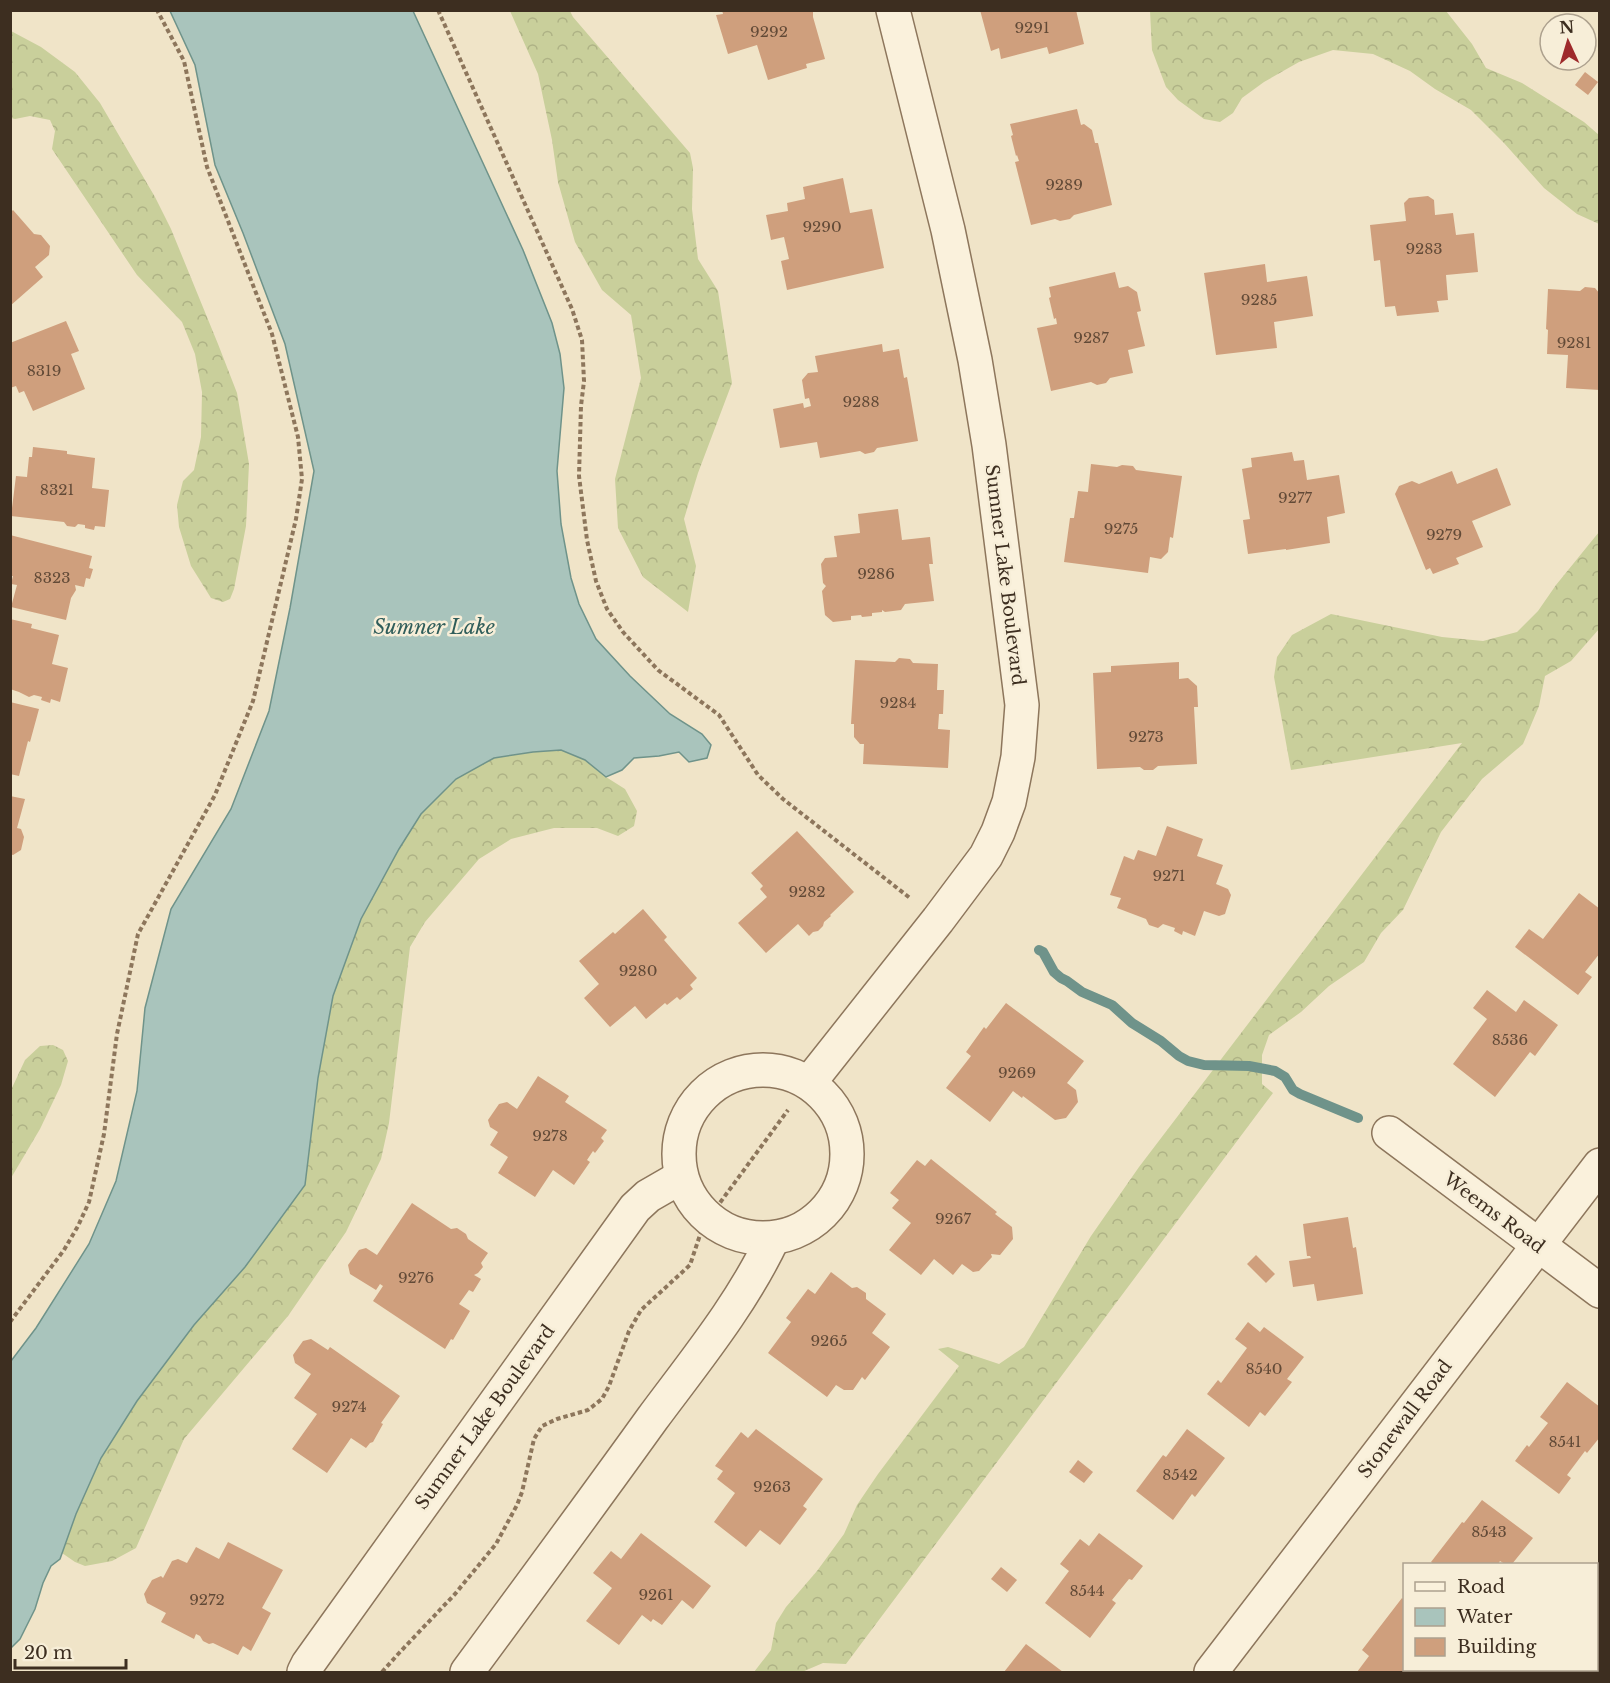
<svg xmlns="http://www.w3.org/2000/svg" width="1610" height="1683" font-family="'Libre Baskerville',serif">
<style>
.forest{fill:url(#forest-crowns)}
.water{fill:#a9c4bc;stroke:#6f938a;stroke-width:1.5}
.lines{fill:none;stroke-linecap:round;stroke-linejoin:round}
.stream{stroke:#6f938a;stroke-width:10}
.building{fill:#cf9f7d}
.minor-casing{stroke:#8d765c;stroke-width:36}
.tertiary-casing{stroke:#8d765c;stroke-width:36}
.path{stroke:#8d765c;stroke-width:4;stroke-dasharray:4.5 3;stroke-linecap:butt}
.minor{stroke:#faf1dc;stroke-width:33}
.tertiary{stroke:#faf1dc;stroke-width:33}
.labels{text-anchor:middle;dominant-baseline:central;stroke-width:5;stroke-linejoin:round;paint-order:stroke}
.number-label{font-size:15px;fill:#624a37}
.street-label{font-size:18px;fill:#3d2e20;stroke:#f7eed8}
.water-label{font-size:20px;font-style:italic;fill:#2f5d5a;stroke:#f7eed8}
</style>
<defs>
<pattern id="forest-crowns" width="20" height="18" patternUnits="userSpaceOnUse" patternTransform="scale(1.5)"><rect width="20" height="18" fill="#c9cf9b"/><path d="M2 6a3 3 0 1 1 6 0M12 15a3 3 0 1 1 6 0" fill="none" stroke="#aeb285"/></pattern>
</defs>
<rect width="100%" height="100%" fill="#f0e4c8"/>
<!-- forest -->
<g class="forest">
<path d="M510,11h60l3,6 117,136 3,15 -1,41 6,50 20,32 14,92 -34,90 -14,46 12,47 -8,46 -45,-35 -25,-49 -3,-49 26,-101 -10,-63 -29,-25 -27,-48 -17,-60 -6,-42 -14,-66z"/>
<path d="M1150,11h296l26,33 14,24 36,15 62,39 15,13v89l-22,-10 -33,-26 -40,-45 -33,-33 -36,-21 -25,-18 -37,-17 -40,-4 -34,12 -35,20 -22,16 -9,15 -13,9 -16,-3 -26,-19 -12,-13 -14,-37z"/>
<path d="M11,31l30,16 34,25 25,31 55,94 16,32 47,115 19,49 12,71 -3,62 -12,63 -4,10 -7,3 -12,-4 -20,-32 -12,-39 -2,-22 6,-24 11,-11 7,-33 1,-45 -7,-38 -13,-32 -45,-47 -85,-126 3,-18 -5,-11 -20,-4 -15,3 -4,-1z"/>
<path d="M1599,532v97l-28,32 -26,15 -6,30 -16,38 -41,35 -41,53 -38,78 -22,23 -17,29 -35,24 -28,26 -32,23 -7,20v29l11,9 -427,571 -23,-1 -21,9h-48l17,-22 5,-27 10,-16 31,-36 27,-37 13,-29 21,-31 81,-108 -21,-17 10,-2 51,17 25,-17 67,-111 48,-69 323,-424 -171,27 -17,-93 3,-20 15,-22 39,-21 111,23 41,4 34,-9 21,-21 18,-26z"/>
<path d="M561,750l24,10 21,17 19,12 12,22 -3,15 -16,10 -21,-8h-43l-43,11 -32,20 -54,63 -15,25 -21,176 -8,36 -35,73 -58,84 -104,123 -48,109 -24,13 -27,5 -10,-4 -13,-9 14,-39 25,-56 36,-57 57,-76 51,-58 73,-189 15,-82 28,-77 38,-70 22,-35 35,-35 38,-21 39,-6z"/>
<path d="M53,1045l10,5 5,11 -7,24 -21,44 -29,49v-88l14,-30 15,-14z"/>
</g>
<!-- water -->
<path class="water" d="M170,11h243l110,239 29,73 8,31 4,34 -7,83 4,53 10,54 8,26 17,35 34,37 40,38 32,20 9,11 -4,13 -18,4 -10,-10 -20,4 -25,2 -12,12 -16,7 -21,-17 -24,-10 -28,2 -39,6 -38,21 -35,35 -22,35 -38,70 -28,77 -15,82 -13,107 -60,82 -51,58 -57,76 -36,57 -25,56 -16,45 -9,7 -8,17 -8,26 -15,30 -9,9v-287l25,-33 53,-84 27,-63 21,-90 8,-83 26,-99 60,-100 38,-98 21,-103 24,-137 -29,-127 -42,-111 -28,-68 -20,-100z"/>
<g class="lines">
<!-- stream -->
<path class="stream" d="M1039,950l4,2 11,20 7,6 6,3 15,11 30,13 20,18 29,18 18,15 9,5 16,4 45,1 26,5 10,6 8,13 7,4 58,24"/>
</g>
<!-- building -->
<g class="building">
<path d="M722,10h91v7l12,42 -19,5 1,4 -39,12 -11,-35 -29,9 -12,-39 7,-1z"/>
<path d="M980,10h96l8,34 -35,10 -2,-7 -46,12 -2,-11 -8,3z"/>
<path d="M1585,72l13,10 -10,13 -13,-10z"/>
<path d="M1077,109l4,16 3,-1 8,6 3,13h3l14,62 -38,10 -4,4 -10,2 -5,-2 -24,6 -16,-63 4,-1 -2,-6 -1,1 -5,-20 2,-1 -3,-11z"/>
<path d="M843,178l7,35 22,-4 12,59 -97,22 -6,-29 8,-2 -5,-22 -13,3 -5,-25 22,-4 -1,-8 18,-4 -2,-12z"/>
<path d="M1428,196l6,4 1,15 18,-2 3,22 18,-2 4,39 -32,3 2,25 -11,1 2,11 -42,4 -2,-10 -10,1 -5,-47 -6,1 -4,-36 36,-4 -2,-18 5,-5z"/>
<path d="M13,210l21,24 7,1 9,11 -1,9 -14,12 8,10 -33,29v-93z"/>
<path d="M1265,264l2,18 40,-6 6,40 -39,6 3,26 -61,7 -12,-82z"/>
<path d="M1115,272l4,16 9,-2 9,6 4,19 -4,1 8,34 -17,4 5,23 -23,5 -4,5 -9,2 -6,-3 -40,9 -14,-63 20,-4 -1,-6 -2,1 -5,-21 2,-1 -2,-10z"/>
<path d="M1585,287l10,1 5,6v96l-34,-2 2,-33 -21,-1 1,-24 -2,-1 2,-40 32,2z"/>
<path d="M66,321l13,30 -8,3 14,35 -52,22 -9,-20 -5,2 -3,-7 -6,2v-45z"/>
<path d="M882,344l1,8 16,-3 5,29 3,-1 11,64 -41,7 -3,4 -9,2 -5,-3 -40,7 -3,-16 -37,6 -7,-39 30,-6 1,5 7,-2 -2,-8 -4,1 -3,-19 6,-7 10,-1 -3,-16z"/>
<path d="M33,447l34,4v3l28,4 -3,30 17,2 -4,37 -10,-1 -1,4 -9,-2v-3l-7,-1 -3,3 -8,-1 -3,-4 -53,-6 5,-40 11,1 2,-20h3z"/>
<path d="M1292,452l2,9 10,-1 3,20 32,-5 6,38 -18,4 3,26 -44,7v-1l-38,5 -5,-34 7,-1 -8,-50 10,-2 -1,-9z"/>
<path d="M1091,464l26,3 5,-2 11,1 3,4 46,6 -9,62 -3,-1 -2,15 -7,7 -11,-2 -2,16 -84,-11 6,-44h4l4,-27 10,1z"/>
<path d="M1497,468l14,37 -39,16 11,26 -27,11 3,6 -26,10 -3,-6 -4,2 -31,-76 4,-8 13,-5 7,3 33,-13 5,13z"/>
<path d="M898,509l4,31 28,-3 3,27h-4l5,37 -29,3 -4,6 -16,2 -3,-2v2l-10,1v3l-10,1 -1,-2 -10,1v4l-18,2 -8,-7 -3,-24 4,-5 -3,-3 -2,-19 4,-6 12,-1 -3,-21 26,-3 -2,-19z"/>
<path d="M10,535l82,21 -3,12 4,1 -3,10 -4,-1 -2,9 -9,-2 1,5 -5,8 -5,22 -55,-13 6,-22 -6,-1 2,-8h-3z"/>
<path d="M10,619l22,5 -1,4 28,7 -7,29 16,4 -8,34 -9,-3 -1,4 -9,-3 1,-3 -8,-2 -5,2 -10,-5 -9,-3z"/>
<path d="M899,658l11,1 3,4 25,1 -1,26h7l-1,24h-4l-1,15 12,1 -2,38 -85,-4 1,-20h-4l-6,-7v-13h-3l4,-64 40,2z"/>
<path d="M1179,662v17l9,-1 9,8 1,21h-4l3,57 -39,2 -5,4h-9l-4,-3 -43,2 -4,-96 18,-1v-6z"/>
<path d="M10,702l29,7 -9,33 -2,-1 -9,35 -9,-2z"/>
<path d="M10,796l15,3 -8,29 4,1 3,8 -3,13 -8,5 -3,-1z"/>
<path d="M1167,826l36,13 -6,17 26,9 -7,19 12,5 3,6 -6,19 -6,2 -15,-5 -9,25 -12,-5 -1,4 -8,-4 1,-3 -12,-4 -5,4 -9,-3 -3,-6 -29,-11 4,-10 -11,-3 14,-39 10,4 4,-10 18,6z"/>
<path d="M797,831l57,61 -24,23 1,1 -7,6 -1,4 -5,5 -5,1 -4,4 -11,-12 -32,29 -28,-30 29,-26 -7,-8 3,-3 -12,-13z"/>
<path d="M1579,893l21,16v44l-15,19 7,5 -14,18 -63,-48 14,-18 14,10z"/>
<path d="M643,909l24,28 -3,3 33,38 -7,7 3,4 -13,11 -3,-3 -10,8 -2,-2 -19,16 -11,-13 -25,21 -26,-29 15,-14 -20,-23 34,-29 2,2z"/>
<path d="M1487,990l29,22 8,-12 34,25 -23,31 -5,-4 -35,45 -42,-33 34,-45 -14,-11z"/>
<path d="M1006,1003l78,58 -17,22 9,7 2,12 -12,16 -11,2 -32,-24 -1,2 -9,-7 -23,31 -44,-34 25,-32 -5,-4 18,-25 2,2z"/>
<path d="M538,1076l31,20 -4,6 42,28 -6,8 3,3 -9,12 -2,-2 -6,9 3,2 -16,23 -21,-15 -18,27 -37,-24 10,-16 -18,-12 8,-13 -8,-5 -2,-7 11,-16 8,-2 10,7z"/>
<path d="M931,1159l66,53 -2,2 17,13 1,12 -13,16 -9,-1 1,3 -13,14 -6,1 -11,-8 -9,11 -19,-16 -13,16 -32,-25 22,-27 -19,-15 7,-8 -9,-7 27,-33 8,6z"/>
<path d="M412,1203l39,26 6,-1 9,6 2,5 20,14 -7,10 2,4 -5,6 -4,2 7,4 -8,13 -4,-2 -10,14 11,7 -17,29 -2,-1 -6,10 -72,-48 10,-15 -3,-2 -4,6 -26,-16 -2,-9 11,-15 7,-2 11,7z"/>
<path d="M1348,1217l5,31 3,-1 7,47 -46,7 -3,-17 -21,3 -4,-26 22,-3 -1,-2h-3l-4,-32z"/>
<path d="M1256,1255l19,19 -9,9 -19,-19z"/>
<path d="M831,1272l21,16 5,-1 9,6v6l20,15 -14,19 18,14 -25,33 -3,-3 -9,13h-9l-8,-5 -9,12 -59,-44 23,-31 -5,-4 22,-29 7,5z"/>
<path d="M1248,1322l12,10 4,-5 40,30 -17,22 5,3 -27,34 -5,-4 -11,15 -42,-33 11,-14 3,3 26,-35 -12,-9z"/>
<path d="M311,1339l17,11 2,-3 70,49 -19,27 2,1 -10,18 -3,1 -4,5 -15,-10 -24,35 -35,-24 25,-35 -23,-16 17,-24 -16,-11 -2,-8 10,-14z"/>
<path d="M1567,1382l33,25v30l-13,16 -2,-2 -18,24 4,3 -12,16 -44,-33 12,-16 2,2 19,-24 -8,-6z"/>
<path d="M756,1429l67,50 -20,27 4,3 -27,36 -20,-15 -14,17 -32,-25 21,-29 -18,-14 6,-8 -8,-5 26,-34 7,6z"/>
<path d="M1187,1429l38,29 -30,39 -3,-3 -19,26 -37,-29 27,-36 3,2z"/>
<path d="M1078,1460l15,12 -9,11 -15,-11z"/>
<path d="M1482,1500l51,38 -21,26h-7l-5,-3 -2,3h-64l-3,-2 31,-40 2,1z"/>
<path d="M641,1533l70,53 -18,23 -11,-9 -20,25 -9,-6 -2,3 -9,-7 -23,30 -33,-24 26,-33 -19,-15 18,-22 10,8z"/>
<path d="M1099,1533l44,33 -11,14 -3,-1 -17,21 4,3 -26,35 -45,-35 24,-32 -9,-7 20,-25 9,7z"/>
<path d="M228,1542l55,28 -21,38 9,5 -20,38 -8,-5 -5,9 -25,-12 -4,1 -6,-3 -3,-5 -4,-2 -2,5 -33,-17 5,-9 -19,-10 -3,-9 8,-14 9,-4 2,2 9,-17 6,-2 9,4 9,-16 23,12z"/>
<path d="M1001,1567l16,13 -10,12 -16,-13z"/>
<path d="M1402,1598l2,2v70h12l-3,2h-56l12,-16 -7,-6z"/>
<path d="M1026,1644l37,28h-59z"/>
</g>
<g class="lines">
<defs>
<g id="minor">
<circle cx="763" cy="1154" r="84"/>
<path d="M809,1083l129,-163 48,-64 12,-24 11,-30 9,-45 4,-52 -33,-260 -14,-85 -27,-130 -55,-220"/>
<path d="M1389,1133l211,158"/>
<path d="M304,1672l4,-8 10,-14 317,-442 13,-12 33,-19"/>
<path d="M467,1672c62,-84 124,-168 185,-253 43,-58 90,-115 121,-181"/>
</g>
<path id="tertiary" d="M1211,1672l389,-507"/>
</defs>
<!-- minor casing -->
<use href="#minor" class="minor-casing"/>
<!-- tertiary casing -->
<use href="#tertiary" class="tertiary-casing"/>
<!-- path -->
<g class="path">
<path d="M438,10l134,299 10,31 2,41 -3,25 -2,70 8,64 9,41 11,28 16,23 35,38 61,45 39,60 25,24 127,99"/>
<path d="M10,1322l54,-72 14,-24 11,-24 15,-68 13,-100 21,-100 77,-139 38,-94 43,-182 6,-40 -4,-42 -26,-103 -65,-167 -23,-106 -27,-51"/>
<path d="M382,1672l18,-20 55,-58 41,-50 21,-39 5,-13 12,-53 8,-13 15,-7 31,-9 14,-11 7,-13 20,-55 12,-21 49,-45 10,-30 8,-16 80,-109"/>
</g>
<!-- minor -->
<use href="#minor" class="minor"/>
<!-- tertiary -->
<use href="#tertiary" class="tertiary"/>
</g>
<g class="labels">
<!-- number labels -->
<g class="number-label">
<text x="1032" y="27">9291</text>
<text x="769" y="31">9292</text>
<text x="1064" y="184">9289</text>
<text x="822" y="226">9290</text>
<text x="1424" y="248">9283</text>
<text x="1259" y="299">9285</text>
<text x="1091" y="337">9287</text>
<text x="1574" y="342">9281</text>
<text x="44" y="370">8319</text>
<text x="861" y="401">9288</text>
<text x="57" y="489">8321</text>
<text x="1295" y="497">9277</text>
<text x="1121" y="528">9275</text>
<text x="1444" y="534">9279</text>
<text x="876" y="573">9286</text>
<text x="52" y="577">8323</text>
<text x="898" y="702">9284</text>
<text x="1146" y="736">9273</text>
<text x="1169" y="875">9271</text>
<text x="807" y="891">9282</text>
<text x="638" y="970">9280</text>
<text x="1510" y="1039">8536</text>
<text x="1017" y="1072">9269</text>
<text x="550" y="1135">9278</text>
<text x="953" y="1218">9267</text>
<text x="416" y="1277">9276</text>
<text x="829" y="1340">9265</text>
<text x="1264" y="1368">8540</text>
<text x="349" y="1406">9274</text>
<text x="1565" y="1441">8541</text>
<text x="1180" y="1474">8542</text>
<text x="772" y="1486">9263</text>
<text x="1489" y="1531">8543</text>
<text x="1087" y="1590">8544</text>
<text x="656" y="1594">9261</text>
<text x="207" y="1599">9272</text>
</g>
<!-- street labels -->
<g class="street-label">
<text transform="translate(1005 575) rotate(83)">Sumner Lake Boulevard</text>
<text transform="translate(1494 1213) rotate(37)">Weems Road</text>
<text transform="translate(485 1417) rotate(-54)">Sumner Lake Boulevard</text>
<text transform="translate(1405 1419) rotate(-53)">Stonewall Road</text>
</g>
<!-- water labels -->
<g class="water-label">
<text x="434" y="627">Sumner Lake</text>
</g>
</g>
<!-- border -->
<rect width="1610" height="1683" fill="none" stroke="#3d2e20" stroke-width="24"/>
<!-- legend -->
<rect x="1403" y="1563" width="195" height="108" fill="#f7eed8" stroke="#ada18e" stroke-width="1.5"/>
<rect x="1415" y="1582" width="30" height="9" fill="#faf1dc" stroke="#ada18e" stroke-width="1.5"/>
<text x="1457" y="1593" font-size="18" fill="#3d2e20">Road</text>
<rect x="1415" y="1608" width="30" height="18" fill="#a9c4bc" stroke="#ada18e" stroke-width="1.5"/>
<text x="1457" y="1623" font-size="18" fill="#3d2e20">Water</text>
<rect x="1415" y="1638" width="30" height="18" fill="#cf9f7d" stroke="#ada18e" stroke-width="1.5"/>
<text x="1457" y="1653" font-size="18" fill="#3d2e20">Building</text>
<!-- north arrow -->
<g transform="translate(1568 42) rotate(356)"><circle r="28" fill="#f7eed8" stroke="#ada18e" stroke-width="1.5"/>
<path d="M0-4.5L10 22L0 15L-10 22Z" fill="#9e2a2b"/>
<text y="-9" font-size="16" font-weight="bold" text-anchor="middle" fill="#3d2e20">N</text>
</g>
<!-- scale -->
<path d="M15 1659v9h111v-9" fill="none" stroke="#3d2e20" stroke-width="3"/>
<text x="24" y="1659" font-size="18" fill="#3d2e20" stroke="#f7eed8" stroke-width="4.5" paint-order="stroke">20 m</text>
</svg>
